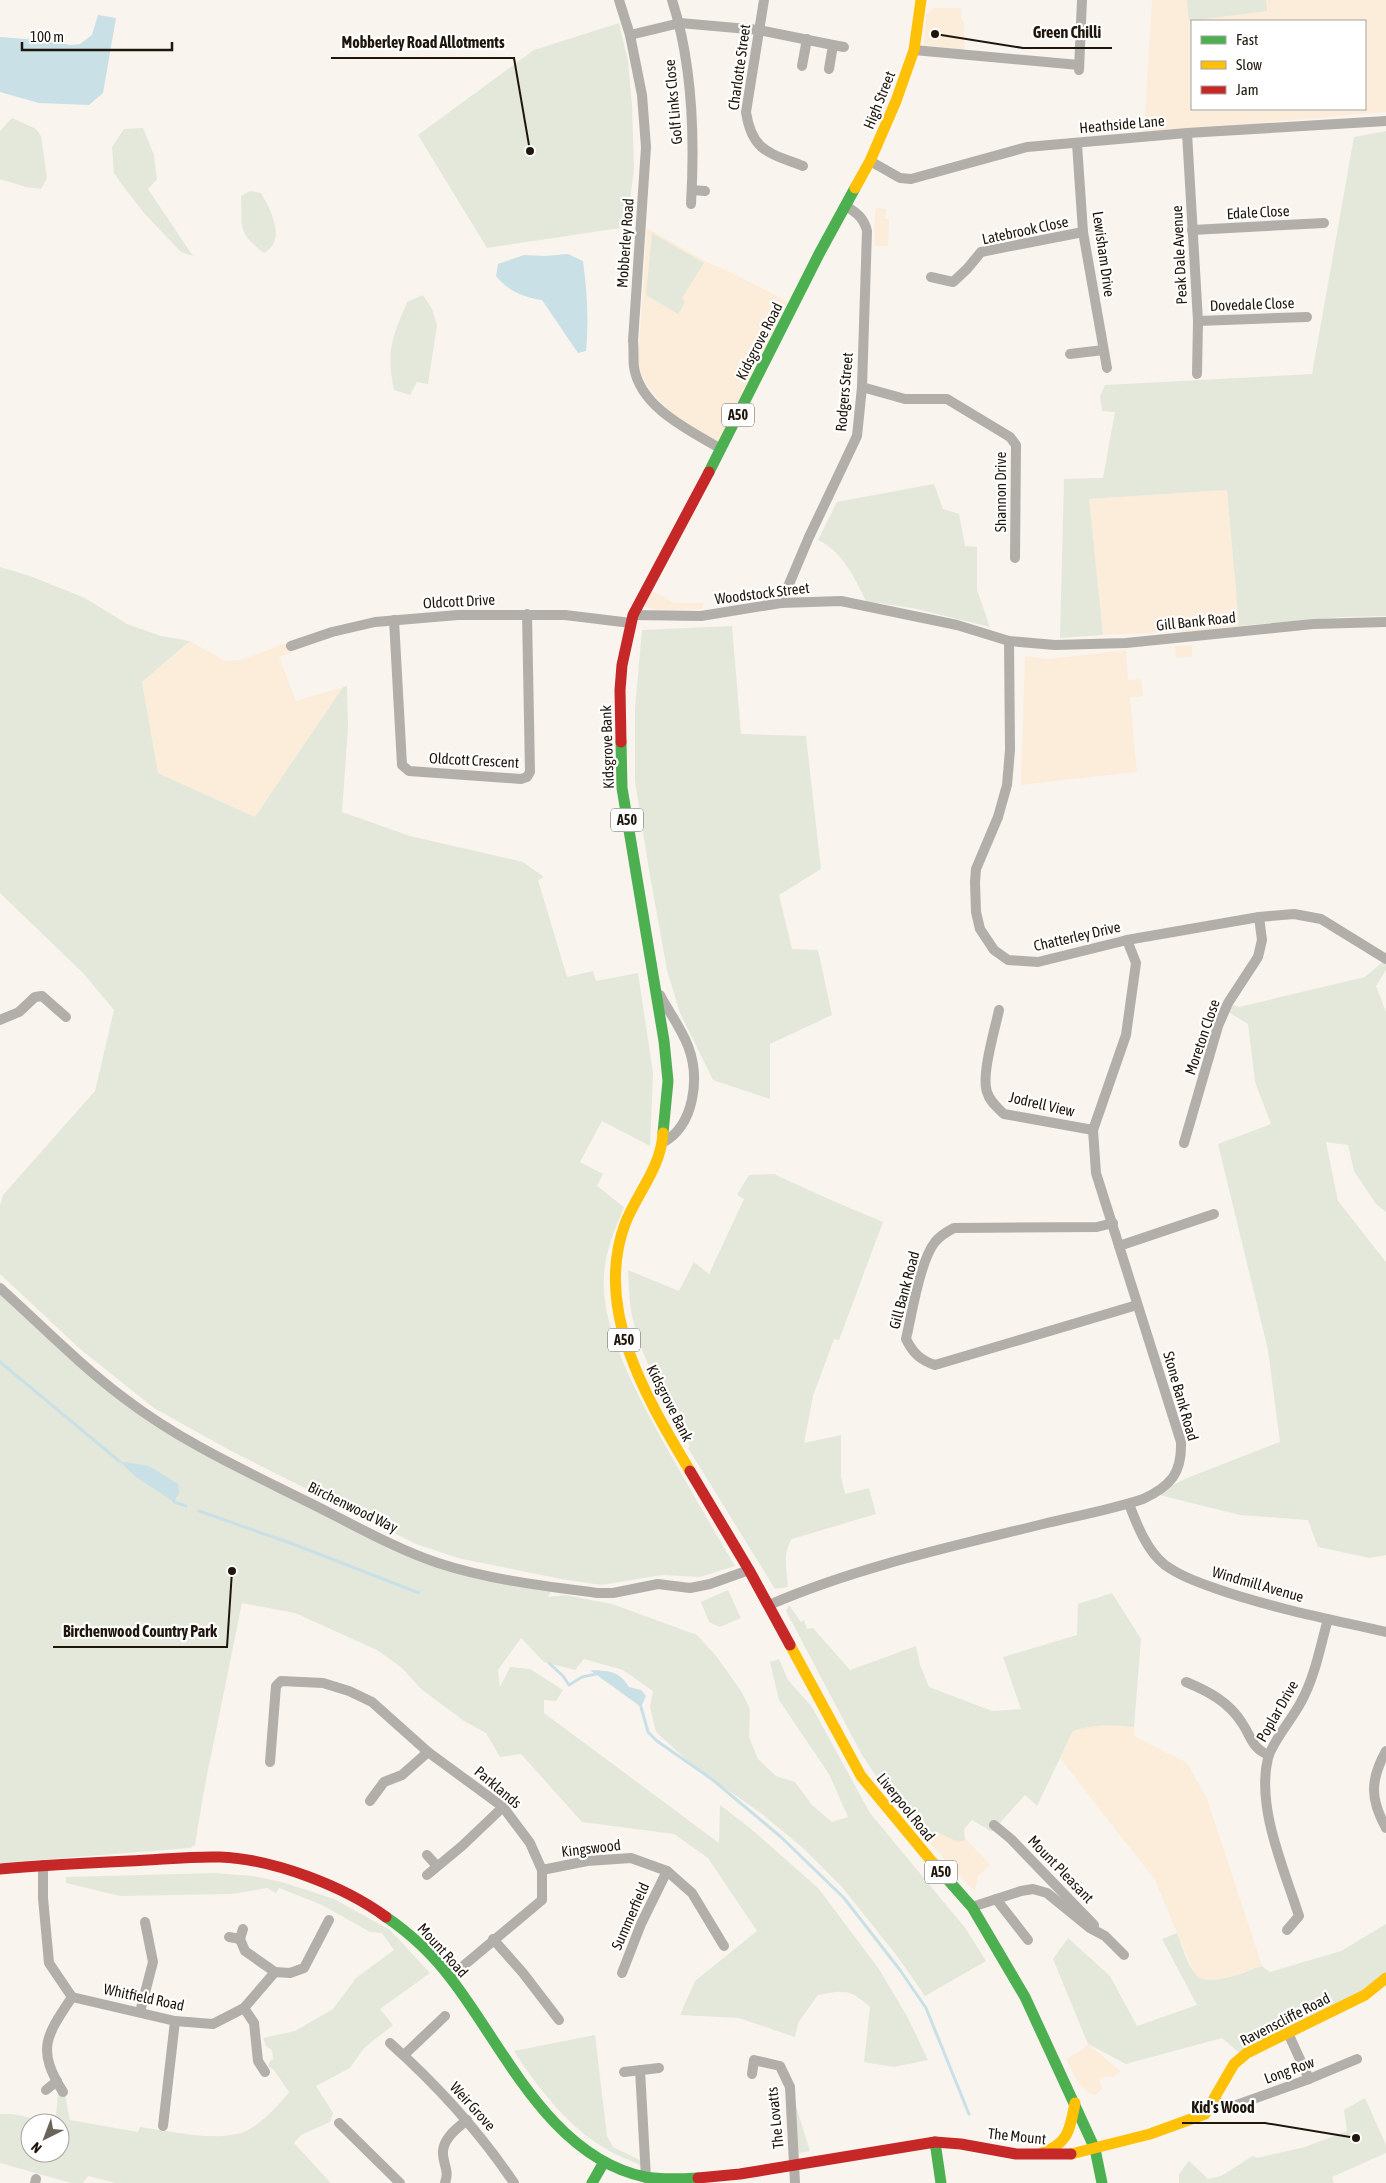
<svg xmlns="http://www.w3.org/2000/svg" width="1386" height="2183" font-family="'Asap Condensed',sans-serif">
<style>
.built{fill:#fcedda;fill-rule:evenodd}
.green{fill:#e4e8db;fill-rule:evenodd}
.water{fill:#c9e0e6}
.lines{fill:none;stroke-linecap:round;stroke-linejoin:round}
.stream{stroke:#c9e0e6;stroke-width:3}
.street{stroke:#b2afaa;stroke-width:10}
.fast{stroke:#4caf50;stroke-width:11}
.slow{stroke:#ffc107;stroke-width:11}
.jam{stroke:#c62828;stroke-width:11}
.labels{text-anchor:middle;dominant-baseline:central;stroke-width:4.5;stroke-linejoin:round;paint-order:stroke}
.shield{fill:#fff;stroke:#625c55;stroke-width:1}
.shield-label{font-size:14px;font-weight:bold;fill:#1f160c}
.street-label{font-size:15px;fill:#1f160c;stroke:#fff}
.leader{fill:none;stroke:#1f160c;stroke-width:2}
.callout-dot{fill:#1f160c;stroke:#fff;stroke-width:2}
.callout-label{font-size:16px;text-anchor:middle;font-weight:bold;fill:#1f160c;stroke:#fff;stroke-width:4.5;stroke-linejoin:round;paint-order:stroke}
</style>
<rect width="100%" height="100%" fill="#f9f4ee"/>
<!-- built -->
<g class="built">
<path d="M1152,0h234v112l-242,21zM1192,21h173v88h-173z"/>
<path d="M934,8h27v11l3,3v28l-40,-5 2,-31z"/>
<path d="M876,208l10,1 -1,10h4l-1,27h-13l-1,-22z"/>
<path d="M647,228l60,34 25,11 56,29 -68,141 -48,-28 -23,-27 -8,-14 -3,-11z"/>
<path d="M1227,490l12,136 -46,5 -90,4 -15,-136z"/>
<path d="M652,591l22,12h30l-2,6 -46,1 -12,-4z"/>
<path d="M190,641l35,20 15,-1 49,-18 4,10 -14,5 17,44 47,-14 -88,130 -97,-44 -16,-91z"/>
<path d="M1192,645v12l-16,1 -1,-12z"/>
<path d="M1126,650l2,30 13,-1 2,17 -13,2 7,74 -116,13 4,-129 23,3z"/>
<path d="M1105,1724l29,3v9l53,27 20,36 55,167 -44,15 -16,-2 -8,-6 -39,-93 -95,-122 13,-27 17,-6z"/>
<path d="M950,1822l40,43 -12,11 -3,13 2,5 -48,-52z"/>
<path d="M1088,2044l32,27 -7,6 -8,-1 -5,5 2,8 -7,6 -6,-2 -11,-10 -12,-24 16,-9z"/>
</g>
<!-- green -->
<g class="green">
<path d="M1187,0h79l1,11 -78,10z"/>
<path d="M619,23l9,38 4,44 2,63 -7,59 -140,21 -69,-113 116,-85z"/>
<path d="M12,118l24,11 5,7 6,42 -6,11 -15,-2 -26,-8v-48z"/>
<path d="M143,128l11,27 3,24 -9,10 45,67 -12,-4 -37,-39 -21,-27 -9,-13 -2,-26 12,-18z"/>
<path d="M1386,131v485l-44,1 -103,9 -12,-136 -138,9 14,136 -43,3 4,-159 39,-1 12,-66 -13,-1 -2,-15 5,-11 207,-11 42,-237z"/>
<path d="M250,191l11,2c10,17 26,48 3,60 -28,-22 -21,-24 -23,-57z"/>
<path d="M652,233l52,30 -22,35 3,4 -7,12 -32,-19z"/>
<path d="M423,295l9,14 5,16 -9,59 -11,-2 -7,13 -16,-5c-8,-41 -2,-51 13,-88z"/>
<path d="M934,484l9,25 16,5 6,32 12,1v43l13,37 -73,-18 -51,-8c-11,-23 -24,-50 -48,-61l19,-38z"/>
<path d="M0,567l30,9 55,22 42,26 34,12 29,5 -48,41 16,91 97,44 88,-130 4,-1 1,42 -6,84 68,24 113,26 21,15 -6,3 29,97 26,-6 3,10 42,-8 15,100 -3,73 -48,-25 -22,41 23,12 -6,12 27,21c-12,29 -22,52 -20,84 3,50 37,110 61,154 23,40 46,81 70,121l-35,11 -38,-2 -61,10 -40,-6 -103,-21 -42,-14 -185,-93 -77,-43 -75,-60 -79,-74v-69l3,-10 92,-104 19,-81 -30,-36 -84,-81z"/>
<path d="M732,626l9,108 65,2 15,133 -42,26 13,54 26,1 14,65 -62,29v55l-57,-19 -33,-67 -13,-43 -18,-100 -14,-89v-73l7,-78z"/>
<path d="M1386,959v11l-10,16 10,26v200l-10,-8 -22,-33 -6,-26 -22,-3 12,59 48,61v293l-16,3 -52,-11 -10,-27 -68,-5 -85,-21 32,-16 93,-36 -12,-92 -50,-206 53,-20 -16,-42 -7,-58 -23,-14 3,-7 11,4 126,-30z"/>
<path d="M774,1174l52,24 57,24 -44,118 -5,-1 -21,57 -9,47 37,-8v41l4,18 24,-6 7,26 -84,25c-10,14 -5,32 -4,48l-13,2 -87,-141 2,-2c-20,-38 -46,-81 -56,-122 -5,-18 -5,-36 -6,-54l51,21 15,-29 15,12 35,-75 -7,-4 12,-20z"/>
<path d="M0,1288l92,86 80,56 268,134 113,23 -5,10 17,-2 47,9 85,31 20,22 24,34 9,18 -1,28 9,22 18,17 19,6 17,23 20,17 16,-5 -19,-43 -50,-74 -9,-38 9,-3 9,21 24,27 58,106 96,116 20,32 -61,35 -28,-40 -55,-69 -38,-38 -42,-35 -72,-51 -34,-31 -6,-25 3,-16 -30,-21 -39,-11 -9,11 -31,-8 -23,-24 -23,32 2,17 10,-20 20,2 33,21 -7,11 -12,-1v13l175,130 1,-38 30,23 68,60 61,81 29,49 20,42 -34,7 -30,-5 6,-55c-21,-18 -25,-17 -52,-12l-20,28 -3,14 -56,-19 -59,-3 15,-34 62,-50 -49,-73 -34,-24 -92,-12 -61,-68 -21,3 -14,-24 -22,-12 -43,-32 -19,-21 -25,-18 -82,-37 -53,-10 -38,187 -9,55 -5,3 -190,15z"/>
<path d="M728,1590l13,28 -21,9 -11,-5 -8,-20z"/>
<path d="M1112,1593l29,46 -7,88c-23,-2 -40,-3 -61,4l-36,75 -12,-11 -33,37 -20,-12 -8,9 1,11 -7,2 -21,-10 -12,5 -33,-37 -30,-45 -76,-144 3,-6 12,17 3,-2 3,9 6,-1 37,42 66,-24 4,19 9,22 63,24 29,-2 -18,-52 74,-22 1,-31z"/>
<path d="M214,1873l39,3 29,6 52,17 56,31 40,43 -50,36 13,16 -29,23 -14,20 -34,18 17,27 -3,9 -29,13 -7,8 37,40h-215l-28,-7 -5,7h-12l-71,-20v-49h13l32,7 11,-6 2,-22 7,2 5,25 68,12 2,-5c31,4 77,16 106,4 15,-7 33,-26 43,-39l-15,-22 -6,-4 2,-5 3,-2 -1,-9 -6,-4 -3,-8 32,-7 38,-22 23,-31 38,-28 -12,-17 -12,-1 -48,-27 -43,-17 -3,5 -9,-5 -35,6 -112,2 -54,-13v-6zM30,2123h30v30h-30z"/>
<path d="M1386,1924v54l-143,78 -21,-18 -96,26 -38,-20 -35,-85 15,-21 42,38 27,50 60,-21 -35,-66 15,-6c5,12 9,28 17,39 12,19 51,-1 68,-6l8,6 71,-21z"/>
<path d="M595,2035l12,101 6,11 27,13 2,6c-12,-6 -25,-10 -36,-17 -38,-22 -68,-61 -92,-98z"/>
<path d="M790,2087l20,64 -16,3z"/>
<path d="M1365,2098l21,47v8l-54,24 2,6h-155v-9l10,-13 19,18 13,-3 32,-20 4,2 48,-11 42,-16 -3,-21z"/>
</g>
<!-- water -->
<g class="water">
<path d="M98,15l18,3 -13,75 -14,12 -50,-2 -39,-11v-55l52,4 18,4 10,-1 12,-9z"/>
<path d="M568,254l15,7c4,30 6,60 3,90l-8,2 -36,-53c-19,-3 -34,-9 -46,-24l2,-12 26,-9 21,1z"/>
<path d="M119,1461l30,5 29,18 1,9 -5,9 -38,-25z"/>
<path d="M590,1670c18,1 29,0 39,17l12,3 5,6 -5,11z"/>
</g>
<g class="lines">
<!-- stream -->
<g class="stream">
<path d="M0,1362l119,99"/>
<path d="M174,1502l12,4"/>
<path d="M199,1511l94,33 126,49"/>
<path d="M549,1663l14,13 6,9 13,-8 14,-3"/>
<path d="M641,1707l7,25 9,9 56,39 68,57 63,61 56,72 26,38 43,106"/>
</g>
<!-- street -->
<g class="street">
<path d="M619,0l11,35 12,60 4,52 -13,194c1,8 0,18 1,26 6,41 57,64 87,82"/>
<path d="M672,0c21,65 23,136 19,204"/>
<path d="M764,0l-18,112c6,40 24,41 57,54"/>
<path d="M630,35l50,-12 79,7 74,15 -4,24"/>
<path d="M833,45l11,2"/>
<path d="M914,50l165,15"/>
<path d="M802,66l5,-27"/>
<path d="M1079,70l3,-70"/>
<path d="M1187,133l11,188 -1,53"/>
<path d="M1077,144l6,88 24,136"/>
<path d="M870,161l30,17 11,1 116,-32 160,-14 199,-12"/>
<path d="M692,190l13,1"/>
<path d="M1192,230l132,-7"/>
<path d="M931,277l22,5 14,-13 14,-17 102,-20"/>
<path d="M1198,321l109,-4"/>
<path d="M1070,354l33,-4"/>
<path d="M862,387l43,12h42l63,38 6,8 -1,113"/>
<path d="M781,603l28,-66 48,-101 5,-49 5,-156c-3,-13 -10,-18 -21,-25"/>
<path d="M633,615l68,1 80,-13 60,-2 116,24 52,16 46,4 71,-2 187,-19 73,-2"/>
<path d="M394,620l8,145 7,6 112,8 6,-2 3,-5 -3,-158"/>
<path d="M1009,641l1,109 -3,35 -9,32 -22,52 -1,13 1,30 4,17 14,21 14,10 30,2 89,-22 132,-23 35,-3 27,5 65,40"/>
<path d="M291,646l41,-14 43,-10 83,-7h107l66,8"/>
<path d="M660,995c9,17 21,33 28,51 12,31 7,80 -26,97"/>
<path d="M999,1010c-4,19 -18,65 -12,82 3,10 10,15 17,22l89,16"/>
<path d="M0,1020l19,-8 16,-15 7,-1 24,21"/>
<path d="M1184,1143l34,-117 10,-23 30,-46 4,-17 -3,-23"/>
<path d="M1113,1223l-16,4 -143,1c-8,4 -13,7 -19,14 -15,19 -23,71 -29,97 7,14 14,21 29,26l202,-60"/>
<path d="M1119,1246l95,-32"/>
<path d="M0,1288c41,37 80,77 124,110 57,44 124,74 188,106 38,19 86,46 126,59 52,17 106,23 160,30h15l45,-9 32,4 20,-4 39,-14"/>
<path d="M1129,1504c8,21 18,47 36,61 15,11 35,18 52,24 55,19 112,30 169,43"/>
<path d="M769,1605c88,-38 181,-58 274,-81 33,-8 67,-14 100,-25 28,-13 39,-26 38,-57l-85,-269 -3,-43 33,-95 10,-72 -9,-23"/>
<path d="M1186,1682c22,9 43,20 56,41 9,13 10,26 27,32"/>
<path d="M1386,1751c-16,29 -16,48 0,77"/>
<path d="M270,1762l6,-76 5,-5 42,2 26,8 23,11 56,50 75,55 27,36 12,27v30l-92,77"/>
<path d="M370,1801l14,-19 18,-7 26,-23"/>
<path d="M994,1825l17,14 83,86"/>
<path d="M427,1855l10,11"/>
<path d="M43,1865v33l6,65 23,34 103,24 38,3 31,-16 31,-36 15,1 14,-5 25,-48"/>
<path d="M542,1870l45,-9 44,-3 36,13 25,22 32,53"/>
<path d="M427,1875l35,-29 41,-39"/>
<path d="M996,1899l32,41"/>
<path d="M972,1907l49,-16 12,-2 14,4 43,35 15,8 19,19"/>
<path d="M243,1929l-3,10 5,12 30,21"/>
<path d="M1287,1930l12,-14c-15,-47 -43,-109 -31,-158 4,-16 25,-40 33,-56 14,-25 19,-55 27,-83"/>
<path d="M229,1937l11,2"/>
<path d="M493,1939l30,34 36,47"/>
<path d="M622,1973l19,-49 26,-53"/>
<path d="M244,2008l10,15 4,38 7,11"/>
<path d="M140,2012l13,-50 -8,-40"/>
<path d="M1288,2033l21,46"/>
<path d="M390,2043c47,42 89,88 124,140"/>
<path d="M404,2055l41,-39"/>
<path d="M640,2070l6,108"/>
<path d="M624,2072l35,-4"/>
<path d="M752,2074l2,-14 26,6 10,21 5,96"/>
<path d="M46,2090l11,-9"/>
<path d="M63,2092c-27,-43 -17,-56 9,-95"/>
<path d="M1213,2101l18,6 78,-28 48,-20"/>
<path d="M339,2123l61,60"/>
<path d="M163,2126l12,-105"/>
<path d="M35,2183l1,-4"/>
<path d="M445,2183c5,-14 -3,-19 -2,-32 1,-13 14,-23 24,-31"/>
</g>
<!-- fast -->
<g class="fast">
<path d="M709,472l110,-218 36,-66"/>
<path d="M621,742l1,46 42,253 4,40 -5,52"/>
<path d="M933,1863l39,44 53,90 70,152 7,34"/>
<path d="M386,1917c25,17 48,39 66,63 53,69 98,177 193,197 17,3 36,2 53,1"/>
<path d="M935,2142l6,41"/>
<path d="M592,2183l12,-21"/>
</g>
<!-- slow -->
<g class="slow">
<path d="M855,188l15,-27 26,-60 18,-51 7,-50"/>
<path d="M663,1133c-2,35 -26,60 -38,91 -32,86 22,175 65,247"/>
<path d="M790,1645l71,131 72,87"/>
<path d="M1042,2153c27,-10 28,-24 33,-50"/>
<path d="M1071,2154l79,-20 55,-20 29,-50 13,-11 118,-58 21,-17"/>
</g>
<!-- jam -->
<g class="jam">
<path d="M621,742l-1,-52 2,-25 11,-50 76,-143"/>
<path d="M690,1471l59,99 41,75"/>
<path d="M0,1869c43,-4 86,-6 129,-8 30,-1 61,-5 91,-4 53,2 124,29 166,60"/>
<path d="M698,2178l42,-4 195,-32 26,2 55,10h55"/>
</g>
</g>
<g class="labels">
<!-- shield labels -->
<g class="shield">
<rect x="722" y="403.5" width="32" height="23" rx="4"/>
<rect x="611" y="808.5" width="32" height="23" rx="4"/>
<rect x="608" y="1328.5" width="32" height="23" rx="4"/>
<rect x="925" y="1860.5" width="32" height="23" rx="4"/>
</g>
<g class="shield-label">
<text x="738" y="415">A50</text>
<text x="627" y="820">A50</text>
<text x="624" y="1340">A50</text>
<text x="941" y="1872">A50</text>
</g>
<!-- street labels -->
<g class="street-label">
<text transform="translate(739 67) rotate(-82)">Charlotte Street</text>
<text transform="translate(879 100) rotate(-68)">High Street</text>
<text transform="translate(673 102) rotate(-95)">Golf Links Close</text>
<text transform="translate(1122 124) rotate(-5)">Heathside Lane</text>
<text transform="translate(1258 212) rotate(-3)">Edale Close</text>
<text transform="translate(1025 230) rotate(-12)">Latebrook Close</text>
<text transform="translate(625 243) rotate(-86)">Mobberley Road</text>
<text transform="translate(1104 254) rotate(82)">Lewisham Drive</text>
<text transform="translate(1179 255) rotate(-93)">Peak Dale Avenue</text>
<text transform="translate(1252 304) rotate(-2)">Dovedale Close</text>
<text transform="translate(759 341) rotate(-63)">Kidsgrove Road</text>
<text transform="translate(844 392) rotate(-85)">Rodgers Street</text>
<text transform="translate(1000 492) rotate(-90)">Shannon Drive</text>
<text transform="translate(762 593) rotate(-7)">Woodstock Street</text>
<text transform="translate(459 601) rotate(-3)">Oldcott Drive</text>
<text transform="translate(1196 621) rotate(-6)">Gill Bank Road</text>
<text transform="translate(607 747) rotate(-92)">Kidsgrove Bank</text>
<text transform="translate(474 760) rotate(3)">Oldcott Crescent</text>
<text transform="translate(1077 936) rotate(-13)">Chatterley Drive</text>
<text transform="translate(1202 1037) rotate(-71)">Moreton Close</text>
<text transform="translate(1042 1104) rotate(13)">Jodrell View</text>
<text transform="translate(904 1290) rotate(-75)">Gill Bank Road</text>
<text transform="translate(1181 1396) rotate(74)">Stone Bank Road</text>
<text transform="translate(670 1403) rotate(63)">Kidsgrove Bank</text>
<text transform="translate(353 1507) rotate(26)">Birchenwood Way</text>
<text transform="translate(1258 1584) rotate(16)">Windmill Avenue</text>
<text transform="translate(1277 1711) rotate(-60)">Poplar Drive</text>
<text transform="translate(498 1787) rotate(40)">Parklands</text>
<text transform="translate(906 1807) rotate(51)">Liverpool Road</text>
<text transform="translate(591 1848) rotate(-7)">Kingswood</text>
<text transform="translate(1061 1869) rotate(46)">Mount Pleasant</text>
<text transform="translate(630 1916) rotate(-66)">Summerfield</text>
<text transform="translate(443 1950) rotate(48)">Mount Road</text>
<text transform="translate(144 1997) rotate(12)">Whitfield Road</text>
<text transform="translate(1285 2019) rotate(-27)">Ravenscliffe Road</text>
<text transform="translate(1289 2070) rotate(-20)">Long Row</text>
<text transform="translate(473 2106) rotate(48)">Weir Grove</text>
<text transform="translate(775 2118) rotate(-96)">The Lovatts</text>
<text transform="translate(1017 2136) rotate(6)">The Mount</text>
</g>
</g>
<!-- callouts -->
<path class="leader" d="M935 34L1023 48H1112M530 151L514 58H331M232 1571L227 1647H53M1356 2138L1265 2123H1182"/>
<g class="callout-dot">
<circle cx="935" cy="34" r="5"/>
<circle cx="530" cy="151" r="5"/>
<circle cx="232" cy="1571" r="5"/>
<circle cx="1356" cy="2138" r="5"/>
</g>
<g class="callout-label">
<text x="1067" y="38">Green Chilli</text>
<text x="423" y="48">Mobberley Road Allotments</text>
<text x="140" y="1637">Birchenwood Country Park</text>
<text x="1223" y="2113">Kid's Wood</text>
</g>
<!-- legend -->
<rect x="1191" y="20" width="175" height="90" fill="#ffffff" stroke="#a5a29e"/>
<rect x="1201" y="36" width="25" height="8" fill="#4caf50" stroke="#a5a29e"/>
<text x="1236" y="45" font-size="15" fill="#1f160c">Fast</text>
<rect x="1201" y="61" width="25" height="8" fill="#ffc107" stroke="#a5a29e"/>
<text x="1236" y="70" font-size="15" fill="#1f160c">Slow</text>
<rect x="1201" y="86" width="25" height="8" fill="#c62828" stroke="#a5a29e"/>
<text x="1236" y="95" font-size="15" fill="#1f160c">Jam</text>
<!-- north arrow -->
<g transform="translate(45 2138) rotate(222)"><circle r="24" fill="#ffffff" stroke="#a5a29e"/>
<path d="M0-4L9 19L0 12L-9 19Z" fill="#6b645b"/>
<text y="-8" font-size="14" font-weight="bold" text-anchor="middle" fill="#1f160c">N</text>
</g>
<!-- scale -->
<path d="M22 42v8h150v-8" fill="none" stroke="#1f160c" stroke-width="2.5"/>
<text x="30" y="42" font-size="15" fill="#1f160c" stroke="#ffffff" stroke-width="4" paint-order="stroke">100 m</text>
</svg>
